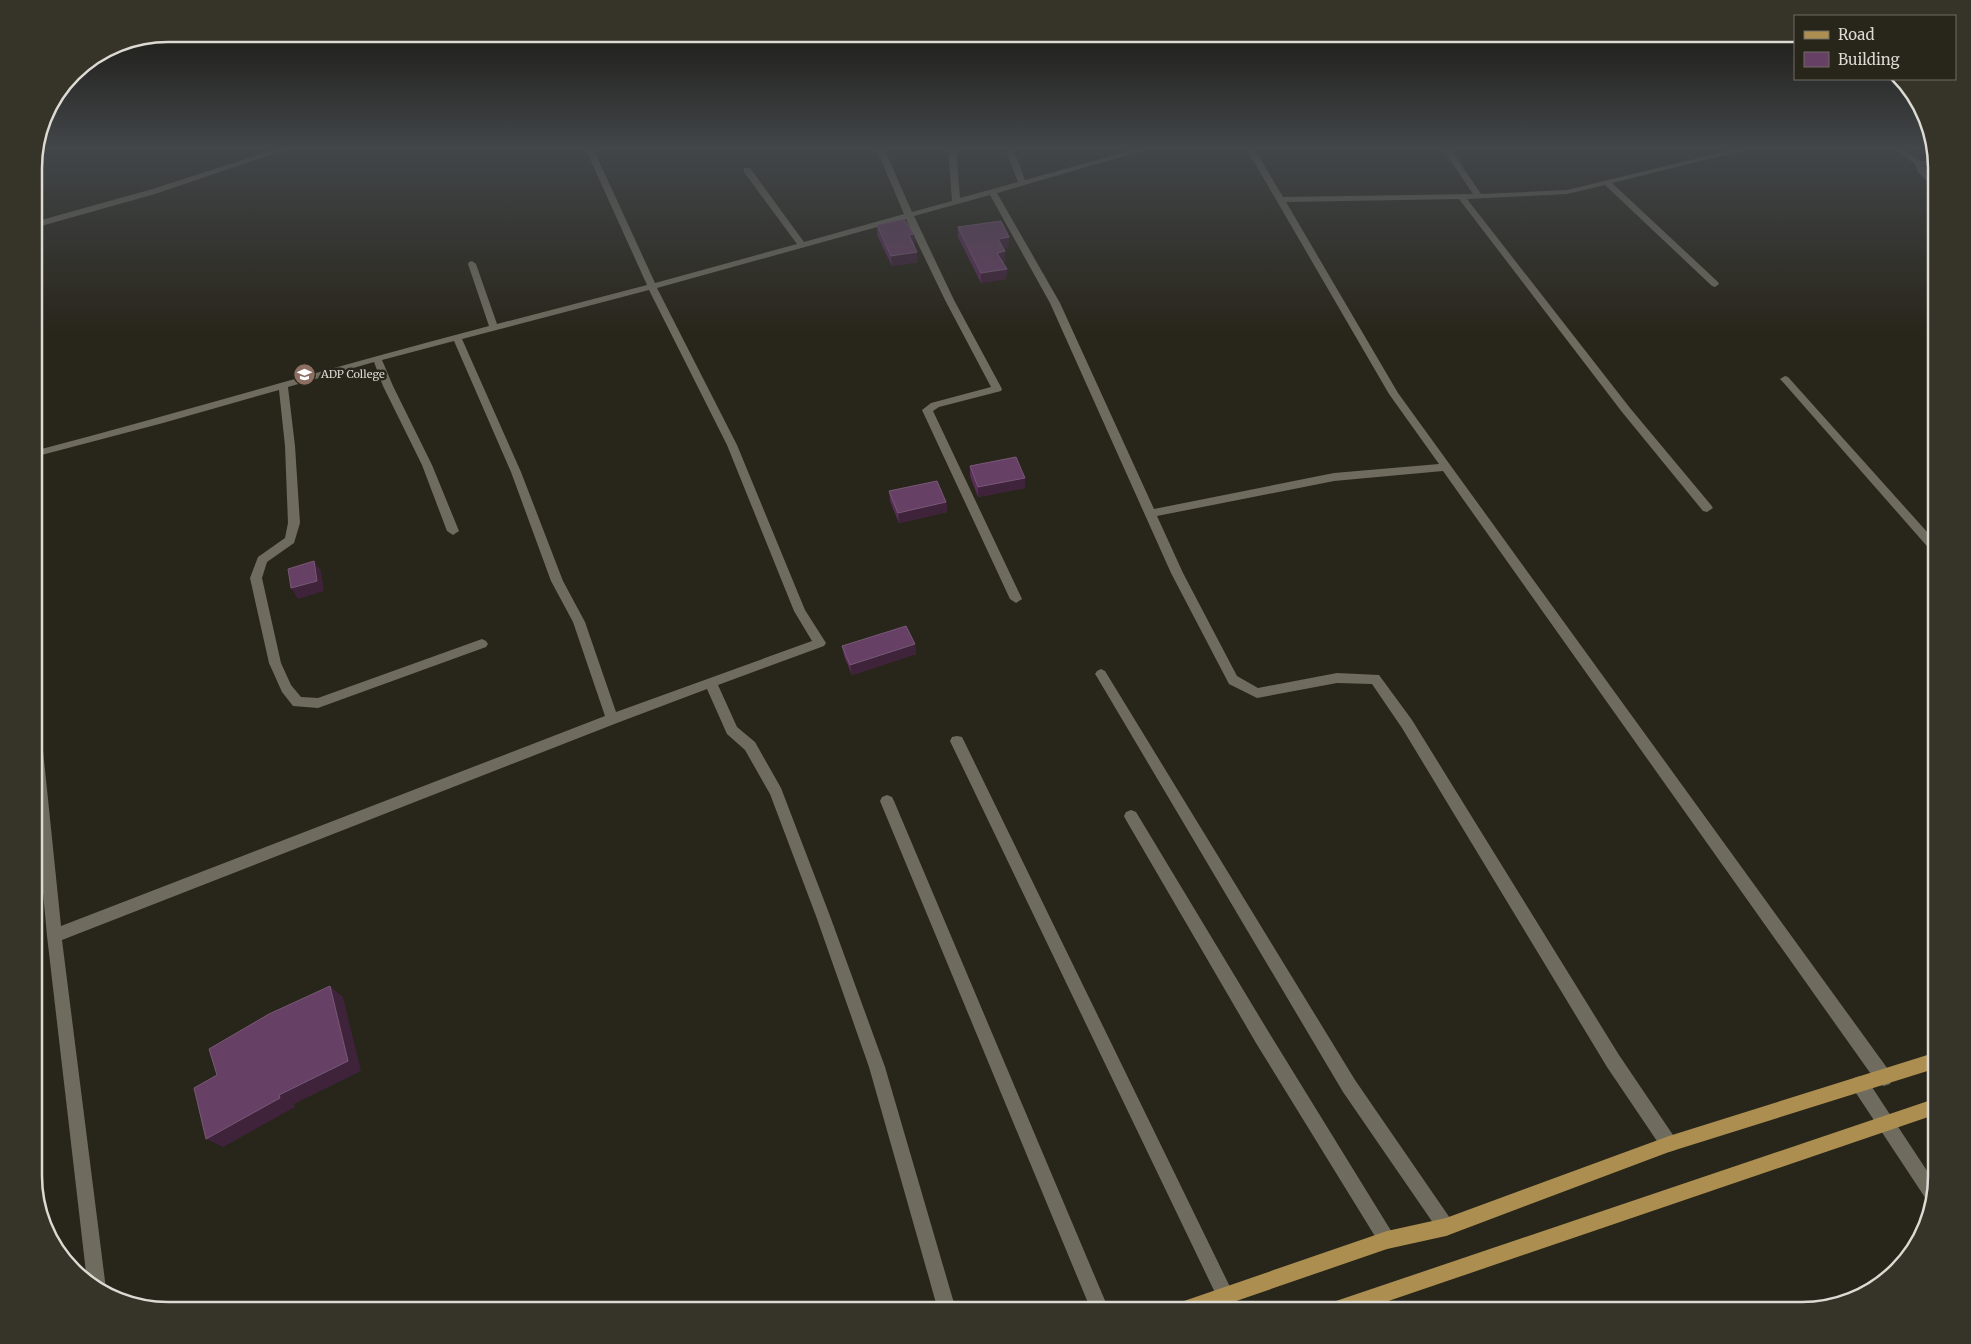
<svg xmlns="http://www.w3.org/2000/svg" width="1971" height="1344" font-family="Merriweather,serif">
<style>
.lines{fill:none;stroke-linecap:round;stroke-linejoin:round}
.minor{fill:#6f6c5f;fill-rule:evenodd}
.major{fill:#ac8f50;fill-rule:evenodd}
.wall{fill:#582e58}
.shaded-wall{fill:#3f233a}
.building{fill:#664065;stroke:#795877}
.labels{text-anchor:middle;dominant-baseline:central;stroke-width:5;stroke-linejoin:round;paint-order:stroke}
.far-poi-label{font-size:11px;fill:#dcdad3;stroke:#28251a;text-anchor:start}
.rim{fill:none;stroke:#dcdad3;stroke-width:2.5}
</style>
<rect width="100%" height="100%" fill="#28251a"/>
<g class="lines">
<!-- minor -->
<g class="minor">
<path d="M280,148h11l-136,46 -121,34v-6l115,-32z"/>
<path d="M585,148h8l62,135 142,-39 -53,-72v-4h6l54,74 100,-28 -28,-66h8l28,64 40,-11 -4,-53h8l4,50 58,-16 -13,-34h8l12,32 115,-32h12l-155,45 63,110 94,206 180,-36 105,-9 -50,-70 -143,-246h8l29,49 190,-3 -31,-46h8l31,46 86,-4 173,-42h13l-141,35 106,99 1,2 -4,3 -3,-1 -107,-101 -38,9 -100,5 163,209 81,97 2,3 -6,4 -4,-1 -81,-99 -163,-213 -173,3 112,191 492,679 2,6 -2,6 -6,2 -6,-2 -435,-613 -109,10 -177,35 26,57 54,103 21,12 79,-15 42,2 33,45 207,335 56,83 2,6 -2,6 -6,2 -6,-2 -56,-83 -205,-339 -30,-44 -35,-1 -80,15 -28,-14 -58,-111 -121,-270 -60,-108 -76,21 40,84 48,89 -1,2 -62,16 -6,4 89,188 -6,4 -6,-4 -88,-189 9,-7 60,-16 -46,-87 -39,-81 -249,69 80,157 68,165 21,33 -2,3 -106,39 19,42 18,15 26,46 49,128 55,151 71,243h-18l-69,-243 -53,-151 -46,-122 -25,-44 -18,-16 -20,-45 -90,34 -555,217 44,349 -1,2 -12,-4 -6,-6 -40,-345 -13,-142v-78l5,1 1,4 21,205 544,-210 -32,-94 -22,-41 -40,-109 -57,-131 -72,19 11,26 39,79 27,66 -6,4 -6,-4 -25,-66 -39,-79 -9,-24 -86,25 7,59 5,77 -6,20 -27,19 -5,16 19,85 10,22 10,12 17,1 164,-59 4,2 2,3 -2,3 -168,61 -25,-2 -11,-14 -13,-29 -19,-85 8,-21 27,-19 3,-15 -3,-77 -6,-56 -116,33 -129,34v-6c152,-40 302,-85 455,-125l-21,-62 1,-2 3,-1 4,3 21,60 150,-39zM649,290l78,155 67,166 18,30 -196,71 -31,-90 -22,-41 -42,-109 -59,-133z"/>
<path d="M1893,148h9l18,13h15l2,4h-14l14,17v6h-3l-16,-16 -3,-8z"/>
<path d="M1785,376l3,1 149,166v11l-4,-1 -151,-172 -2,-2z"/>
<path d="M1101,669l4,2 250,409 97,141 3,6 -3,6 -6,3 -6,-3 -97,-141 -246,-415 -2,-3 2,-3z"/>
<path d="M957,736l5,1 2,4 268,550 3,6 -3,6 -6,3 -6,-3 -270,-562 2,-4z"/>
<path d="M887,795l5,2 2,4 215,509h-18l-211,-509 2,-4z"/>
<path d="M1131,810l5,2 132,219 125,203 3,6 -3,6 -6,3 -6,-3 -125,-203 -130,-223 -2,-4 2,-4z"/>
<path d="M1860,1076l6,2 69,105 -5,18 -4,-2 -72,-109 -2,-6 2,-6z"/>
</g>
<!-- major -->
<g class="major">
<path d="M1937,1052v16l-268,84 -223,84 -59,13 -177,61h-35l3,-6 6,-3 203,-70 59,-13 223,-82z"/>
<path d="M1937,1098v16l-575,196h-35l3,-6 6,-3z"/>
</g>
</g>
<!-- wall -->
<g class="wall">
<path d="M877,225l37,9 1,10 -1,1 4,17 -26,4 -15,-31z"/>
<path d="M958,227l51,10 -1,10 -5,1 2,13 -2,1 4,7 -1,10 -25,4 -23,-46z"/>
<path d="M970,466l55,12v10l-47,9 -8,-21z"/>
<path d="M889,491l57,11 1,10 -48,11 -9,-22z"/>
<path d="M915,644l1,10 -64,21 -8,-19 -2,-10z"/>
</g>
<!-- shaded-wall -->
<g class="shaded-wall">
<path d="M914,234l1,10 -5,1 -1,-10z"/>
<path d="M1009,237l-1,10 -10,2v-10z"/>
<path d="M1005,251v10l-8,2v-10z"/>
<path d="M917,252l1,10 -26,4 -1,-10z"/>
<path d="M1007,269l-1,10 -25,4v-10z"/>
<path d="M1025,478v10l-47,9v-10z"/>
<path d="M946,502l1,10 -48,11 -1,-10z"/>
<path d="M314,561l7,10 3,20 -26,8 -7,-11z"/>
<path d="M915,644l1,10 -64,21 -2,-10z"/>
<path d="M330,986l13,11 18,74 -67,33 1,3 -72,40 -17,-8 73,-44z"/>
</g>
<!-- building -->
<g class="building">
<path d="M904,219l10,15 -5,1 8,17 -26,4 -14,-31z"/>
<path d="M1001,221l8,16 -11,2 7,12 -8,2 10,16 -26,4 -23,-46z"/>
<path d="M1016,457l9,21 -47,9 -8,-21z"/>
<path d="M937,481l9,21 -48,11 -9,-22z"/>
<path d="M314,561l3,20 -26,7 -3,-19z"/>
<path d="M906,626l9,18 -65,21 -8,-19z"/>
<path d="M330,986l18,75 -69,34 1,3 -74,41 -12,-51 23,-13 -8,-26 60,-35z"/>
</g>
<!-- sky -->
<linearGradient id="sky" x2="0" y2="1"><stop stop-color="#16140e"/><stop offset="0.44" stop-color="#424649"/><stop offset="1" stop-color="#424649" stop-opacity="0"/></linearGradient>
<rect width="1971" height="336" fill="url(#sky)"/>
<!-- icons -->
<defs>
<symbol id="university-disc" viewBox="-11 -11 22 22"><circle r="9.5" fill="#8d6e63" stroke="#28251a"/><path d="M0-5L7-2L0 1L-7-2ZM-4 1L0 2.5L4 1V4Q0 6-4 4Z" fill="#fff"/></symbol>
</defs>
<g fill-rule="evenodd">
<use href="#university-disc" x="292" y="362" width="25" height="25"/>
</g>
<g class="labels">
<!-- far-poi labels -->
<g class="far-poi-label">
<text x="321" y="374">ADP College</text>
</g>
</g>
<!-- crop -->
<path d="M0 0H1971V1344H0ZM168 42H1802A126 126 0 0 1 1928 168V1176A126 126 0 0 1 1802 1302H168A126 126 0 0 1 42 1176V168A126 126 0 0 1 168 42Z" fill="#363329" fill-rule="evenodd"/>
<path class="rim" d="M168 42H1802A126 126 0 0 1 1928 168V1176A126 126 0 0 1 1802 1302H168A126 126 0 0 1 42 1176V168A126 126 0 0 1 168 42Z"/>
<!-- legend -->
<rect x="1794" y="15" width="162" height="65" fill="#28251a" stroke="#706d64"/>
<rect x="1804" y="31" width="25" height="8" fill="#ac8f50" stroke="#706d64"/>
<text x="1838" y="40" font-size="15" fill="#dcdad3">Road</text>
<rect x="1804" y="52" width="25" height="15" fill="#664065" stroke="#706d64"/>
<text x="1838" y="65" font-size="15" fill="#dcdad3">Building</text>
</svg>
